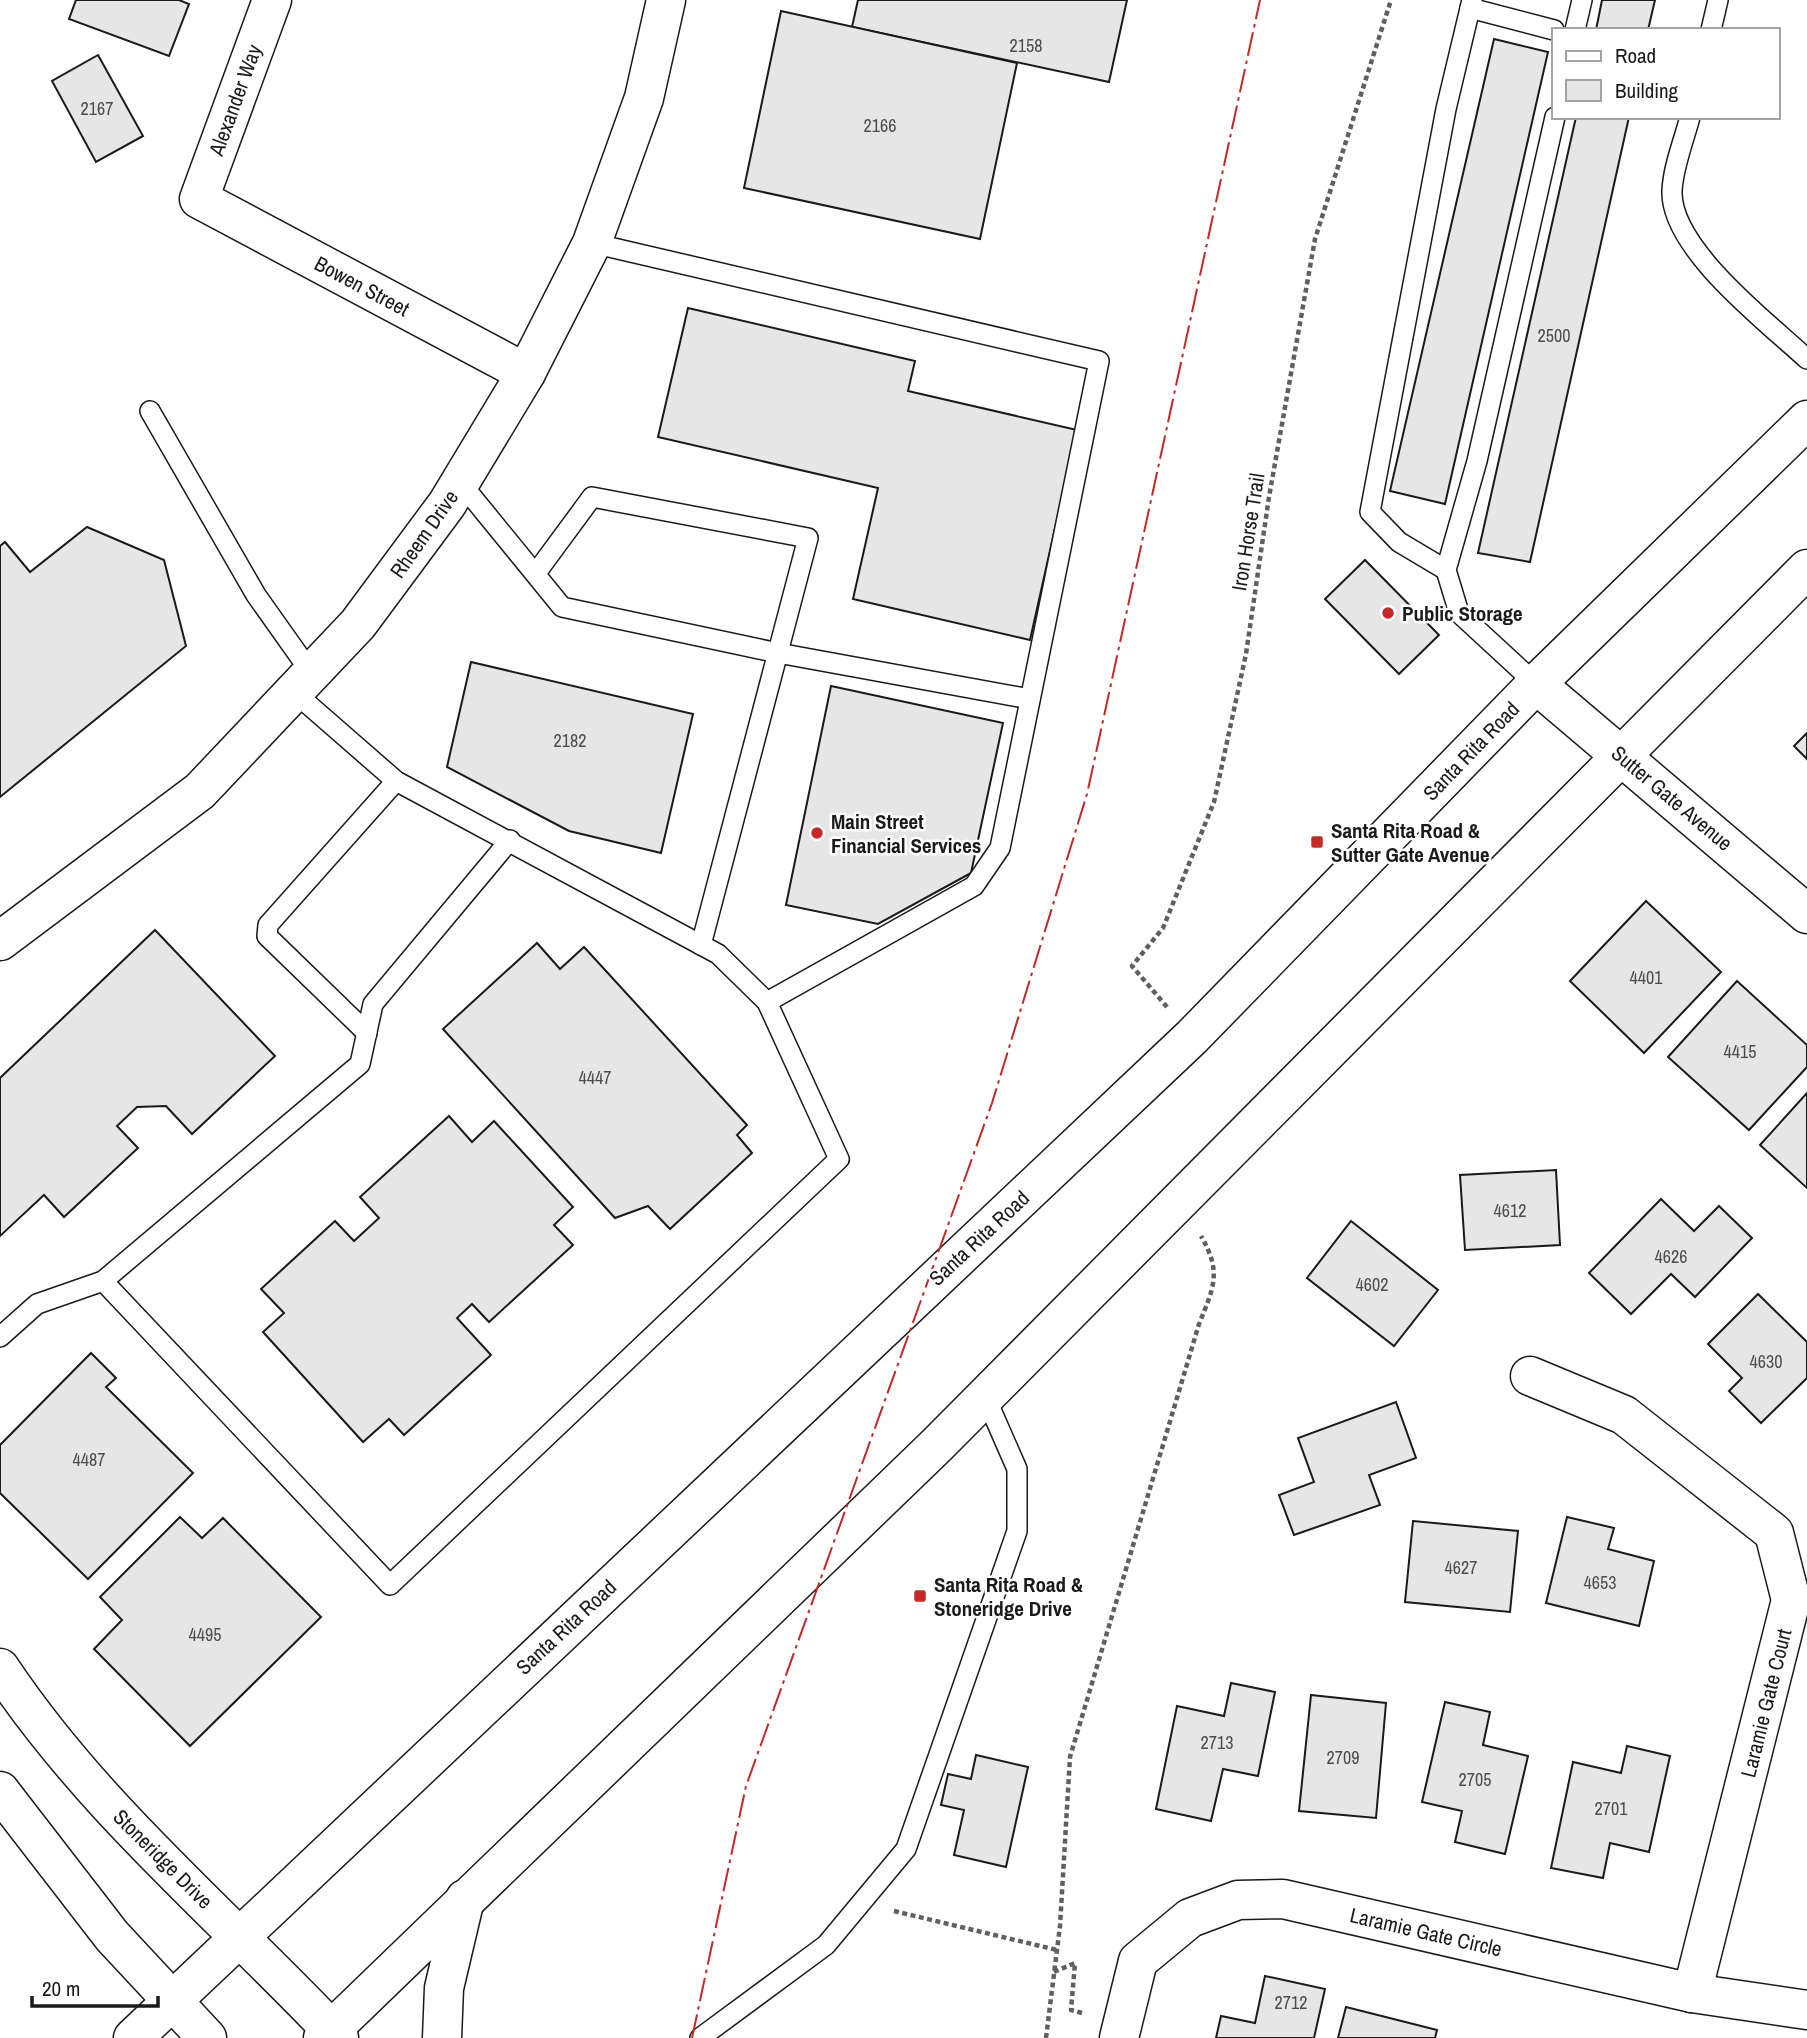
<svg xmlns="http://www.w3.org/2000/svg" width="1807" height="2038" font-family="'Archivo Narrow',sans-serif">
<style>
.building{fill:#e6e6e6;stroke:#1a1a1a;stroke-width:2}
.lines{fill:none;stroke-linecap:round;stroke-linejoin:round}
.lane-casing{stroke:#1a1a1a;stroke-width:22}
.street-casing{stroke:#1a1a1a;stroke-width:41}
.secondary-casing{stroke:#1a1a1a;stroke-width:41}
.primary-casing{stroke:#1a1a1a;stroke-width:41}
.path{stroke:#5f5f5f;stroke-width:4.5;stroke-dasharray:5 3.5;stroke-linecap:butt}
.lane{stroke:#fff;stroke-width:19}
.street{stroke:#fff;stroke-width:38}
.secondary{stroke:#fff;stroke-width:38}
.primary{stroke:#fff;stroke-width:38}
.power{stroke:#c62828;stroke-width:2;stroke-dasharray:24 5 3.5 5;stroke-linecap:butt}
.poi-dot{fill:#c62828;stroke:#fff;stroke-width:2.5}
.labels{text-anchor:middle;dominant-baseline:central;stroke-width:5;stroke-linejoin:round;paint-order:stroke}
.number-label{font-size:18px;fill:#4d4d4d}
.street-label{font-size:21px;fill:#1a1a1a;stroke:#fff}
.poi-label{font-size:21px;font-weight:bold;fill:#1a1a1a;stroke:#fff;text-anchor:start}
</style>
<rect width="100%" height="100%" fill="#fff"/>
<!-- building -->
<g class="building">
<path d="M76,0h103l10,4 -20,52 -100,-37z"/>
<path d="M858,0h269l-18,82 -257,-55z"/>
<path d="M1602,0h53l-7,30h-52z"/>
<path d="M781,11l236,52 -37,176 -236,-51z"/>
<path d="M1494,39l54,13 -103,452 -55,-13z"/>
<path d="M98,55l45,81 -47,26 -44,-81z"/>
<path d="M1576,117h53l-99,445 -52,-9z"/>
<path d="M688,308l227,53 -7,30 169,39 -47,210 -177,-41 25,-111 -220,-51z"/>
<path d="M87,527l77,33 22,86 -186,151v-251l5,-4 25,30z"/>
<path d="M1365,560l74,75 -40,39 -74,-75z"/>
<path d="M471,662l222,52 -32,139 -92,-22 -122,-64z"/>
<path d="M831,686l172,37 -32,150 -93,51 -92,-19z"/>
<path d="M1807,733v26l-13,-13z"/>
<path d="M1646,901l75,71 -77,81 -74,-72z"/>
<path d="M155,930l120,126 -83,78 -26,-28 -29,1 -20,19 21,22 -74,69 -20,-22 -44,41v-158z"/>
<path d="M537,943l23,26 24,-22 163,178 -10,10 15,18 -82,76 -22,-23 -33,12 -172,-189z"/>
<path d="M1737,981l70,64v22l-58,63 -81,-73z"/>
<path d="M1807,1093v95l-47,-43z"/>
<path d="M449,1116l23,26 22,-21 79,86 -19,18 19,20 -84,77 -17,-18 -15,14 34,37 -87,80 -15,-16 -26,23 -100,-110 21,-19 -23,-24 74,-68 19,20 25,-23 -19,-21z"/>
<path d="M1556,1170l4,75 -95,5 -5,-75z"/>
<path d="M1661,1199l33,32 25,-25 33,32 -57,59 -24,-23 -40,40 -42,-41z"/>
<path d="M1351,1221l87,69 -44,56 -87,-68z"/>
<path d="M1758,1294l49,48v36l-46,45 -32,-32 13,-13 -34,-34z"/>
<path d="M91,1353l25,25 -10,9 87,86 -105,106 -88,-86v-48z"/>
<path d="M1396,1402l20,56 -47,17 11,30 -86,30 -15,-40 35,-13 -16,-44z"/>
<path d="M180,1517l22,21 21,-20 98,99 -131,129 -96,-97 28,-29 -22,-23z"/>
<path d="M1567,1517l47,11 -6,21 46,12 -15,65 -93,-23z"/>
<path d="M1413,1521l105,10 -8,81 -105,-10z"/>
<path d="M1231,1683l44,9 -17,84 -35,-7 -12,52 -55,-12 21,-103 47,10z"/>
<path d="M1311,1695l75,8 -10,115 -77,-7z"/>
<path d="M1445,1702l45,10 -7,33 45,11 -23,98 -50,-12 7,-31 -40,-9z"/>
<path d="M1627,1746l43,10 -21,96 -39,-9 -7,35 -52,-10 22,-106 48,11z"/>
<path d="M976,1755l52,12 -22,100 -52,-12 10,-45 -23,-5 7,-31 23,5z"/>
<path d="M1265,1976l60,13 -11,49h-98l5,-22 34,7z"/>
<path d="M1346,2007l91,23 -2,8h-97z"/>
</g>
<g class="lines">
<defs>
<g id="lane">
<path d="M1470,8l84,22"/>
<path d="M1575,30l7,-30"/>
<path d="M1711,30l7,-30"/>
<path d="M1690,117c-6,23 -17,50 -18,74 -2,57 95,131 135,168"/>
<path d="M592,243l507,118 -99,487 -26,38 -207,116"/>
<path d="M150,411l106,184 56,79"/>
<path d="M460,482l102,125 216,46 252,46"/>
<path d="M1446,570l-47,-28 -29,-30 76,-403 26,-109"/>
<path d="M536,573l56,-76 216,41 -107,407"/>
<path d="M1536,684l-77,-71 -13,-43 31,-109 78,-344"/>
<path d="M367,1033l-100,-97 1,-11 128,-144"/>
<path d="M103,1281l287,304 449,-426 -72,-157 -49,-48 -322,-173 -102,-89"/>
<path d="M0,1337l37,-33 66,-23 257,-217 13,-60 137,-164"/>
<path d="M700,2038l126,-93 80,-96 111,-318v-62l-32,-73"/>
</g>
<g id="street">
<path d="M272,0l-73,199 327,174"/>
<path d="M1536,684l271,230"/>
<path d="M0,941l200,-150 158,-167 89,-120 79,-131 66,-130 52,-145 22,-98"/>
<path d="M1530,1376l94,39 150,118 17,67 -99,393"/>
<path d="M1119,2038l19,-77 52,-43 48,-18 45,-1 409,94 115,17"/>
</g>
<g id="secondary">
<path d="M0,1668c94,141 224,248 339,370"/>
<path d="M0,1791l112,145 95,102"/>
<path d="M442,2038l2,-50 21,-89"/>
</g>
<g id="primary">
<path d="M133,2038l1059,-1001 344,-353 271,-264"/>
<path d="M323,2038l614,-593 870,-876"/>
</g>
</defs>
<!-- lane casing -->
<use href="#lane" class="lane-casing"/>
<!-- street casing -->
<use href="#street" class="street-casing"/>
<!-- secondary casing -->
<use href="#secondary" class="secondary-casing"/>
<!-- primary casing -->
<use href="#primary" class="primary-casing"/>
<!-- path -->
<g class="path">
<path d="M1167,1007l-35,-41 31,-38 51,-126 32,-148 23,-157 46,-258 76,-239"/>
<path d="M894,1911l163,39"/>
<path d="M1054,1972l21,-9 -4,47 11,3"/>
<path d="M1046,2038l14,-112 10,-169 129,-433c15,-37 23,-52 2,-88"/>
</g>
<!-- lane -->
<use href="#lane" class="lane"/>
<!-- street -->
<use href="#street" class="street"/>
<!-- secondary -->
<use href="#secondary" class="secondary"/>
<!-- primary -->
<use href="#primary" class="primary"/>
<!-- power -->
<path class="power" d="M692,2038l54,-252 246,-683 95,-309 173,-794"/>
</g>
<!-- markers -->
<g class="poi-dot">
<circle cx="1388" cy="613" r="7"/>
<circle cx="817" cy="833" r="7"/>
<rect x="1310" y="835" width="14" height="14" rx="3.5"/>
<rect x="913" y="1589" width="14" height="14" rx="3.5"/>
</g>
<g class="labels">
<!-- number labels -->
<g class="number-label">
<text x="1026" y="45">2158</text>
<text x="97" y="108">2167</text>
<text x="880" y="125">2166</text>
<text x="1554" y="335">2500</text>
<text x="570" y="740">2182</text>
<text x="1646" y="977">4401</text>
<text x="1740" y="1051">4415</text>
<text x="595" y="1077">4447</text>
<text x="1510" y="1210">4612</text>
<text x="1671" y="1256">4626</text>
<text x="1372" y="1284">4602</text>
<text x="1766" y="1361">4630</text>
<text x="89" y="1459">4487</text>
<text x="1461" y="1567">4627</text>
<text x="1600" y="1582">4653</text>
<text x="205" y="1634">4495</text>
<text x="1217" y="1742">2713</text>
<text x="1343" y="1757">2709</text>
<text x="1475" y="1779">2705</text>
<text x="1611" y="1808">2701</text>
<text x="1291" y="2002">2712</text>
</g>
<!-- street labels -->
<g class="street-label">
<text transform="translate(235 100) rotate(-70)">Alexander Way</text>
<text transform="translate(362 286) rotate(28)">Bowen Street</text>
<text transform="translate(1248 532) rotate(-81)">Iron Horse Trail</text>
<text transform="translate(424 534) rotate(-55)">Rheem Drive</text>
<text transform="translate(1471 751) rotate(-46)">Santa Rita Road</text>
<text transform="translate(1672 798) rotate(40)">Sutter Gate Avenue</text>
<text transform="translate(979 1238) rotate(-43)">Santa Rita Road</text>
<text transform="translate(566 1627) rotate(-43)">Santa Rita Road</text>
<text transform="translate(1766 1703) rotate(-76)">Laramie Gate Court</text>
<text transform="translate(163 1859) rotate(45)">Stoneridge Drive</text>
<text transform="translate(1426 1932) rotate(13)">Laramie Gate Circle</text>
</g>
<!-- poi labels -->
<g class="poi-label">
<text x="1402" y="613">Public Storage</text>
<text x="831" y="821">Main Street<tspan x="831" dy="24">Financial Services</tspan></text>
<text x="1331" y="830">Santa Rita Road &amp;<tspan x="1331" dy="24">Sutter Gate Avenue</tspan></text>
<text x="934" y="1584">Santa Rita Road &amp;<tspan x="934" dy="24">Stoneridge Drive</tspan></text>
</g>
</g>
<!-- legend -->
<rect x="1552" y="28" width="228" height="91" fill="#ffffff" stroke="#a3a3a3" stroke-width="2"/>
<rect x="1566" y="51" width="35" height="10" fill="#ffffff" stroke="#a3a3a3" stroke-width="2"/>
<text x="1615" y="63" font-size="21" fill="#1a1a1a">Road</text>
<rect x="1566" y="80" width="35" height="21" fill="#e6e6e6" stroke="#a3a3a3" stroke-width="2"/>
<text x="1615" y="98" font-size="21" fill="#1a1a1a">Building</text>
<!-- scale -->
<path d="M32 1996v10h126v-10" fill="none" stroke="#1a1a1a" stroke-width="3.5"/>
<text x="42" y="1996" font-size="21" fill="#1a1a1a" stroke="#ffffff" stroke-width="5" paint-order="stroke">20 m</text>
</svg>
